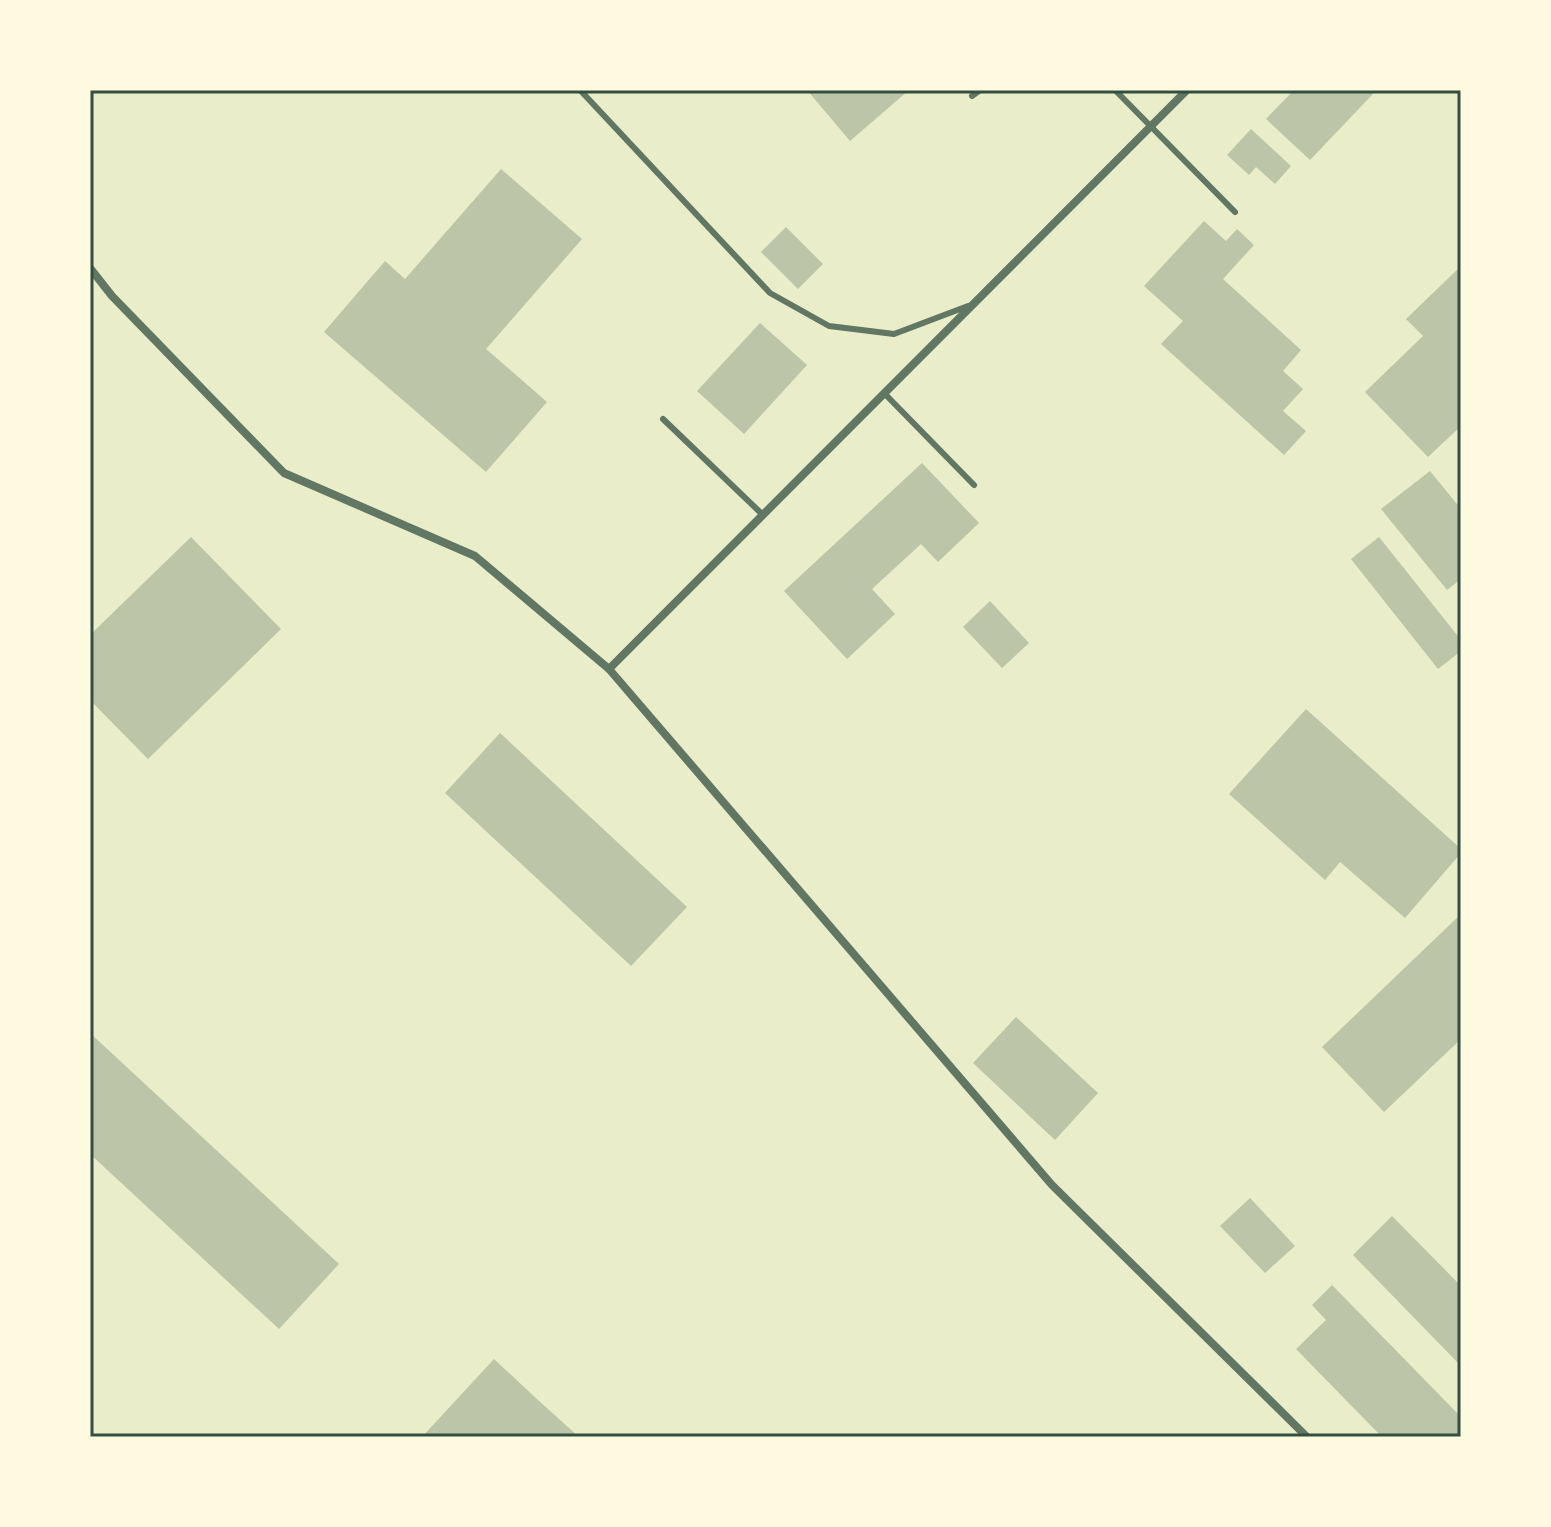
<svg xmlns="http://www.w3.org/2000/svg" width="1551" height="1527" font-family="Overpass,sans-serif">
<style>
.building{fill:#bcc5a7}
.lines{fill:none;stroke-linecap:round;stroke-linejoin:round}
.service{stroke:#617663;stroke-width:6}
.minor{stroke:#617663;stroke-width:8}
.neatline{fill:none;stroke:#344e41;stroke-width:3}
</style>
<rect width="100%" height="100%" fill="#e9edc9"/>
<!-- building -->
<g class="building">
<path d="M807,90h102l-59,51z"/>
<path d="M1294,90h75l4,4 -63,66 -44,-41z"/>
<path d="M1251,129l40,37 -16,18 -19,-17 -7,8 -22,-20z"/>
<path d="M501,169l81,70 -96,110 61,53 -61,70 -162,-140 61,-71 20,18z"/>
<path d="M1204,221l22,20 11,-12 17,16 -31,34 78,71 -18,21 20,18 -20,22 23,20 -22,24 -123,-111 22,-23 -39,-35z"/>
<path d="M786,227l37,37 -25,25 -37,-37z"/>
<path d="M1461,266v160l-33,31 -63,-65 58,-56 -17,-17z"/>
<path d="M760,323l47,42 -63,69 -47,-43z"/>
<path d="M922,463l57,60 -41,39 -17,-18 -49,45 23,25 -48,45 -63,-68z"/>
<path d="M1430,471l31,38v70l-14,11 -66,-81z"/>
<path d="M191,537l90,92 -133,130 -58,-59v-65z"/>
<path d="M1379,537l82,103v11l-23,18 -87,-110z"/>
<path d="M990,601l39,42 -27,25 -39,-41z"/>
<path d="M1306,709l155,140v4l-56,65 -65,-56 -15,18 -96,-86z"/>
<path d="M500,733l187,174 -56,59 -186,-173z"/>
<path d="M1461,914v125l-77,73 -62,-65z"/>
<path d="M1016,1017l82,76 -43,47 -82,-77z"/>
<path d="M90,1033l249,231 -60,65 -189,-175z"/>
<path d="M1250,1198l45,48 -30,27 -45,-47z"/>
<path d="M1392,1216l69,70v80l-108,-111z"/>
<path d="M1332,1285l129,132v16l-5,4h-74l-86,-88 30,-29 -14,-15z"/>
<path d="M494,1359l44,41 41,37h-157z"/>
</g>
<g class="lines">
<!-- service -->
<g class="service">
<path d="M580,90l190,203 59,33 65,8 74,-28"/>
<path d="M1115,90l120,122"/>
<path d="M972,96l8,-6"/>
<path d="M884,393l90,92"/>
<path d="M663,419l100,96"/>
</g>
<!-- minor -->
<g class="minor">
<path d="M90,268l22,28 172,177 191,83 134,113 443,516 255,252"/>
<path d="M609,669l578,-579"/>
</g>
</g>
<!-- border -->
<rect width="1551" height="1527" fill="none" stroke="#fefae0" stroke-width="184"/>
<rect x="92" y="92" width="1367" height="1343" class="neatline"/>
</svg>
